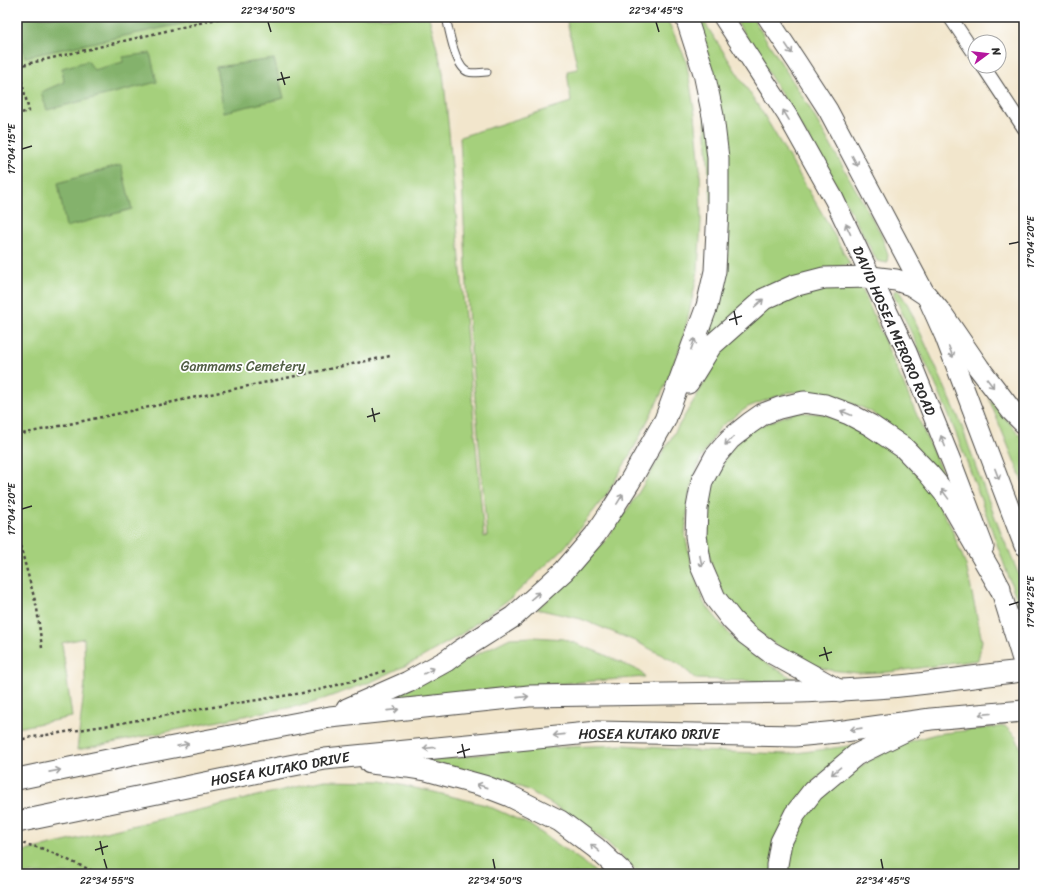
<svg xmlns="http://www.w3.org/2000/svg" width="1041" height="891" font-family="Sriracha,sans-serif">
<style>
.green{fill:#a5d07c;stroke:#687e54}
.forest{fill:#84b26c;stroke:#586e4c}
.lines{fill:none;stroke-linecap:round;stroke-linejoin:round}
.service-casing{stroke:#494743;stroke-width:9}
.minor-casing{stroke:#494743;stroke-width:15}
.secondary-casing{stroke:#494743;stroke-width:21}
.primary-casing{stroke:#494743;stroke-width:23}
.path{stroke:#494743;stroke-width:2.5;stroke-dasharray:3 3;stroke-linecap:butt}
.service{stroke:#fff;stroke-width:7}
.minor{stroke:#fff;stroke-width:13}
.secondary{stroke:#fff;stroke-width:19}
.primary{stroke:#fff;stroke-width:21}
.oneway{stroke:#a0a0a0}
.ticks{fill:none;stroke:#2b2b2b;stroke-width:1.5}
.labels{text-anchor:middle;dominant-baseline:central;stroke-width:3.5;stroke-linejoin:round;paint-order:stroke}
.street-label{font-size:14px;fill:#2b2b2b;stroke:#fff}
.park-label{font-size:14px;fill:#505d43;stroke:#fff}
.neatline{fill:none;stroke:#2b2b2b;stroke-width:1.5}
.ticks-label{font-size:10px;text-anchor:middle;fill:#2b2b2b}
</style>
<rect width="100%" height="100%" fill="#fff"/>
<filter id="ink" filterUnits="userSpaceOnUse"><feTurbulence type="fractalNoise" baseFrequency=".025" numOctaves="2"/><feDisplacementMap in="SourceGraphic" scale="8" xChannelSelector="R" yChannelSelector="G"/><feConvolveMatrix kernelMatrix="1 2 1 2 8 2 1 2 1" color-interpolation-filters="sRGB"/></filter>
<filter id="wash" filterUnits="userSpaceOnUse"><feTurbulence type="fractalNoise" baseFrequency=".012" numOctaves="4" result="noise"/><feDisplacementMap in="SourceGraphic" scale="16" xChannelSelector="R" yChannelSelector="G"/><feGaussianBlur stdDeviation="0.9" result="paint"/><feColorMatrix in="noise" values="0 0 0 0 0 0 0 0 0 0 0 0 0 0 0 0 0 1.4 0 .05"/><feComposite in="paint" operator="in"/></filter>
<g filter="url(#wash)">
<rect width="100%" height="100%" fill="#f2e6cc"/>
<!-- green -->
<g class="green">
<path d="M17,17h412l14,55 6,60 35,405 3,-1 -18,-207 -9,-192 111,-35 -4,-31 11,-2 -12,-52h100l20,43 9,54 5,55 1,53 -3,49 -8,38 -8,33 -17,44 -31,62 -27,46 -43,54 -52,49 -52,38 -41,24 -48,23 -62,22 -60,11 -172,35 8,-67 -1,-45 -22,5 10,74 -55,11z"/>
<path d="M697,17h4l63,98 62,105 24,44 -21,4 -128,79 17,-55z"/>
<path d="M734,17h18l57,90 71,125 8,22 -1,9 -10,-2c-43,-84 -94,-164 -143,-244z"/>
<path d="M859,282l87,200 -44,-46 -32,-25 -29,-12 -27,-7h-23l-19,6 -24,9 -28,20 -20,33 -11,35 -4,40 7,32 12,36 31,38 21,16 45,26 -105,-4 -17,-15 -42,-22 -56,-23 -44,-10 28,-25 41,-44 30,-43 70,-117 18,-34 46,-41 38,-15z"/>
<path d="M898,290l10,15 52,116 17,49 24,63 23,54v33c-25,-69 -49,-140 -77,-209 -16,-39 -36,-77 -53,-116v-4z"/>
<path d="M989,399l35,41v45z"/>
<path d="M796,412l28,2 25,8 29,18 29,23 23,26 20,36 16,40 16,76 -4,19 -89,12 -30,1 -30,-3 -21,-7 -26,-13 -31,-24 -22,-24 -14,-24 -8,-31v-43l8,-25 14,-28 20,-21z"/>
<path d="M534,637l30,2 39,15 38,18 4,5 -77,6 -173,15 2,-4 105,-52 8,-4z"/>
<path d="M1005,726l11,11 8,19v118h-238l-1,-4 9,-35 15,-26 24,-24 34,-23 33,-18 36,-10z"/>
<path d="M625,745l71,6 93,3 67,-9 -42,36 -44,93h-131l-32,-32 -39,-28 -38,-23 -46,-18 -60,-12 113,-13z"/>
<path d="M325,780l56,1 53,11 52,13 44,20 56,39 11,10h-580v-21z"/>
</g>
<!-- forest -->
<g class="forest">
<path d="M17,17h197l-189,40 -8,-30z"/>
<path d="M150,53l7,29 -110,28 -6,-18 23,-10 -2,-14 26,-7 6,9 29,-8v-5z"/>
<path d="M274,59l10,39 -60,14 -8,-45z"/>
<path d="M121,165l11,44 -66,18 -8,-44z"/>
</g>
</g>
<g filter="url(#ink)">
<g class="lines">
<defs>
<path id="service" d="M446,17c3,13 9,50 22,55 5,2 13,0 19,0"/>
<g id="minor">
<path d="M950,17l25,37"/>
<path d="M983,66l41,62"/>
</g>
<g id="secondary">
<path d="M723,17l64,98 47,84 73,153 45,111 32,84"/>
<path d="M767,17l30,45 31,48 98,185 18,40 80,211"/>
<path d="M994,574l6,14 24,78"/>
</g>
<g id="primary">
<path d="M688,383l23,-37 53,-47 29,-13 31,-8 47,-1 25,3 15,5 15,10 16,19 37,54 32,42 13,13"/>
<path d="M840,691l-70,-39 -24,-18 -14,-14 -17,-22 -14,-32 -5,-30 1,-28 5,-27 13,-24 15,-18 20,-16 13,-9 16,-6 25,-6 21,3 24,9 21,11 34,23 25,26 18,22 53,92"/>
<path d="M347,709l61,-27 38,-21 15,-11 52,-33 51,-46 31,-36 15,-22 19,-30 36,-63 42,-114 8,-35 3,-63v-50l-5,-42 -9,-43 -18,-56"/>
<path d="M370,763l37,4 19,3 58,16 26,10 50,25 36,27 28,26"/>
<path d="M17,779l115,-24 198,-38 199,-21 270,-4c30,-1 61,-3 91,-5 45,-4 89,-12 134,-16"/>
<path d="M17,822l246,-51 62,-12 273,-27 197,4 42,-4 94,-13 93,-8"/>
<path d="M777,874v-9l4,-23 14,-28 18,-23 43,-36 28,-14 27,-13"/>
</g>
</defs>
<!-- service casing -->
<use href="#service" class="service-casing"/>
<!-- minor casing -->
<use href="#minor" class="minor-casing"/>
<!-- secondary casing -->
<use href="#secondary" class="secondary-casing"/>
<!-- primary casing -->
<use href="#primary" class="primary-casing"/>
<!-- path -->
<g class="path">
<path d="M17,63l12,48 -12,3"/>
<path d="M18,66l207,-49"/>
<path d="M17,435l373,-79"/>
<path d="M17,534l20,74 5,40"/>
<path d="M17,741l10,-3 77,-12 115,-20 96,-15 51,-14 21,-7"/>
<path d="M17,842l27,7 55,25"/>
</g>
<!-- service -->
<use href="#service" class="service"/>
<!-- minor -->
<use href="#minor" class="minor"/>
<!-- secondary -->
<use href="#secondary" class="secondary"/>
<!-- primary -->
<use href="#primary" class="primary"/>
</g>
<!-- one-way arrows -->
<defs><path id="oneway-shaft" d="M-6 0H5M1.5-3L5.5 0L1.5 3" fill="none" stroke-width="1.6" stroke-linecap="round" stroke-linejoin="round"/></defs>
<g class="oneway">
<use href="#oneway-shaft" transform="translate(789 49) rotate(56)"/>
<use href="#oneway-shaft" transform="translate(786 115) rotate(-121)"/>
<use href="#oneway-shaft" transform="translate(855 161) rotate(62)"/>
<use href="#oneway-shaft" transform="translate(848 229) rotate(-115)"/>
<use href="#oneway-shaft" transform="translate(759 303) rotate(-42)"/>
<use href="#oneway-shaft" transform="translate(693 344) rotate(-70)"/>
<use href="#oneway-shaft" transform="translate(951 352) rotate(69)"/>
<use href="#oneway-shaft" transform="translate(990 383) rotate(52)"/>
<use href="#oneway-shaft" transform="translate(846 413) rotate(-157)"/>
<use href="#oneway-shaft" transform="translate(729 441) rotate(134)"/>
<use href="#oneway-shaft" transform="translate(943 441) rotate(-112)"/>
<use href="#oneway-shaft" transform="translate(997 474) rotate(69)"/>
<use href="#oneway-shaft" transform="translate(945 494) rotate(-126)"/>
<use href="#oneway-shaft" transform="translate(620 499) rotate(-58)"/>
<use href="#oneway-shaft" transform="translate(701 561) rotate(78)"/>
<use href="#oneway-shaft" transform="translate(535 596) rotate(-41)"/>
<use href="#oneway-shaft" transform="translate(429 671) rotate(-29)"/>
<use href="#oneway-shaft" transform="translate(523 697) rotate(-6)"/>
<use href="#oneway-shaft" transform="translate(393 710) rotate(-6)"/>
<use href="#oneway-shaft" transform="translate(985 714) rotate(175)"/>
<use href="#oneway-shaft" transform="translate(856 729) rotate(172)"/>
<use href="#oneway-shaft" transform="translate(559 735) rotate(174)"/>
<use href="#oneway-shaft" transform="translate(183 745) rotate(-11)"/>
<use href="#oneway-shaft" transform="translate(429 748) rotate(174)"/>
<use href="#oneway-shaft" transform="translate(55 771) rotate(-11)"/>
<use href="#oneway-shaft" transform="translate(836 771) rotate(140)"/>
<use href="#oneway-shaft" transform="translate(482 786) rotate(-163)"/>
<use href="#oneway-shaft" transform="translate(595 848) rotate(-140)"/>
</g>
</g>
<!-- ticks -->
<path class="ticks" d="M268,22l3,10M656,22l3,10M281,72l4,13M277,80l13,-3M22,149l10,-3M1009,244l10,-2M734,311l3,14M729,320l13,-4M372,408l3,14M367,417l13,-4M22,509l10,-3M1009,605l10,-3M824,647l4,14M819,656l13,-4M462,744l3,14M457,753l13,-4M100,841l3,14M95,850l13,-4M104,859l3,10M493,859l2,10M881,859l2,10"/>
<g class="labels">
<!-- street labels -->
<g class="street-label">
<text transform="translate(894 331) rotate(66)">DAVID HOSEA MERORO ROAD</text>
<text x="649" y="734">HOSEA KUTAKO DRIVE</text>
<text transform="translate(280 769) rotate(-10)">HOSEA KUTAKO DRIVE</text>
</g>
<!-- park labels -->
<g class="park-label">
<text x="243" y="366">Gammams Cemetery</text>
</g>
</g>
<!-- margin -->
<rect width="1041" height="891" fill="none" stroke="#fff" stroke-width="44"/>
<!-- north arrow -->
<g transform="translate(987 54) rotate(75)"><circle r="19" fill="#ffffff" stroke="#aaaaaa"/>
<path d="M0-3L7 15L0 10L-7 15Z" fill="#b5179e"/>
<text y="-6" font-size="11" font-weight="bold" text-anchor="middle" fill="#2b2b2b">N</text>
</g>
<rect x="22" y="22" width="997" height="847" class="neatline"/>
<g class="ticks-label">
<text x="268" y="14">22°34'50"S</text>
<text x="656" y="14">22°34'45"S</text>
<text transform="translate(11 149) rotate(-90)" y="4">17°04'15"E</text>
<text transform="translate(1030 242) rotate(-90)" y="4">17°04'20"E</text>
<text transform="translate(11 509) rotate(-90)" y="4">17°04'20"E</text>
<text transform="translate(1030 602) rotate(-90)" y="4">17°04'25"E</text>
<text x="107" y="884">22°34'55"S</text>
<text x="495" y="884">22°34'50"S</text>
<text x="883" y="884">22°34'45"S</text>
</g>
</svg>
